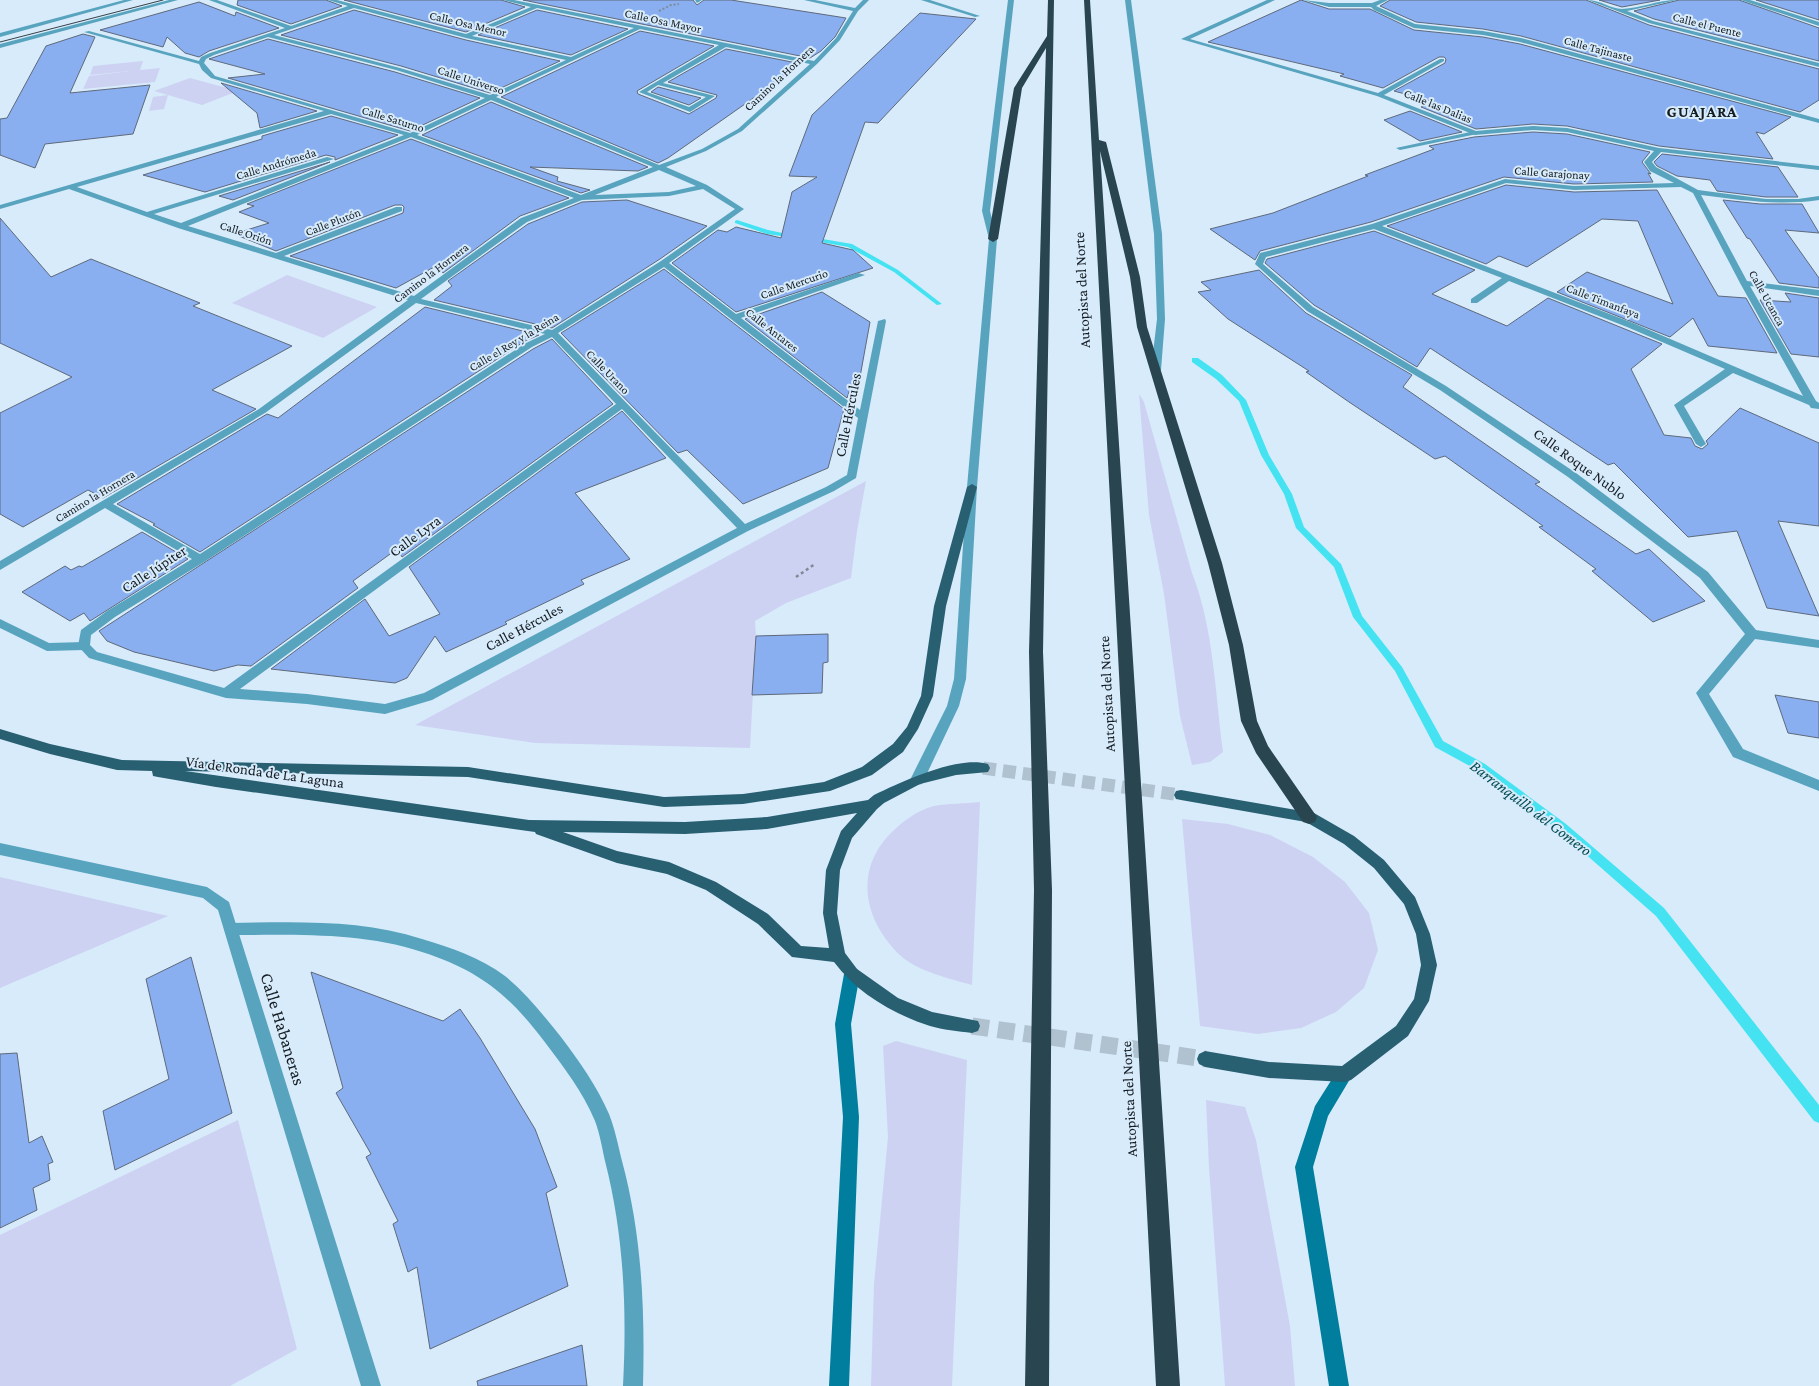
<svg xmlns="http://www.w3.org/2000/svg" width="1819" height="1386" font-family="'Crimson Pro',serif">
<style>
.green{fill:#ced2f2}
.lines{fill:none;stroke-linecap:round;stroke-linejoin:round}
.stream{fill:#45e3f2;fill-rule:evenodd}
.building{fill:#89aff0;stroke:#5f697b}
.primary-tunnel-far1{stroke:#b0c2d0;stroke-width:13;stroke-dasharray:13 7;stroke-linecap:butt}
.primary-tunnel{stroke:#b0c2d0;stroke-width:17;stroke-dasharray:17 9;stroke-linecap:butt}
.path-far1{stroke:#7d8b96;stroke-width:2;stroke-dasharray:2 2;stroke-linecap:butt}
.path{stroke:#7d8b96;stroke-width:2.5;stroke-dasharray:3 3;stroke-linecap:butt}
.service{fill:#58a4be;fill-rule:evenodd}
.pedestrian{fill:#58a4be;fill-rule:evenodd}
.minor{fill:#58a4be;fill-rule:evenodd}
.tertiary{fill:#58a4be;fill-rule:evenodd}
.secondary{fill:#017e9d;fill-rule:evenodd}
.primary{fill:#285f71;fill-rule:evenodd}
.motorway{fill:#29454f;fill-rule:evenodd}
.tram{stroke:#364047;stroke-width:1}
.labels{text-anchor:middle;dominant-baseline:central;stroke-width:4;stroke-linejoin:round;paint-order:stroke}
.far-street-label{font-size:12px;fill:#151c22;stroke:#d7ebfb}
.street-label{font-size:15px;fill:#151c22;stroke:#d7ebfb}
.far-district-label{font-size:16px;font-weight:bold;letter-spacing:1px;fill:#151c22;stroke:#d7ebfb}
.water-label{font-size:16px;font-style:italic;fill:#044c52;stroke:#d7ebfb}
.near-street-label{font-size:18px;fill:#151c22;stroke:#d7ebfb}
</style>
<rect width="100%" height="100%" fill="#d7ebfb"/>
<!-- green -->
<g class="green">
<path d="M143,61l-3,9 20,-2 -5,14 -72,7 6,-13 41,-5 -40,4 3,-9z"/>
<path d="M190,78l48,13 -36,14 -34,-10 -4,14 -15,2 4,-14 15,-2 -14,-4z"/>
<path d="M287,275l90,32 -54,31 -91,-35z"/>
<path d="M1139,394l5,8 48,171c22,56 23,119 31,179l-13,10 -18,3 -12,-49 -16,-122 -15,-79z"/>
<path d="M866,481l-9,50 -6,47 -65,25 -31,18 1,15 -6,112 -215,-5 -120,-18z"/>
<path d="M980,802v1l-8,182c-21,-6 -55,-14 -71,-29 -37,-35 -48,-86 -9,-124 11,-11 26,-22 42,-26 15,-3 31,-2 46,-4z"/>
<path d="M1182,819l46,5 42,11 43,22 32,25 24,31 9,37 -14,38 -28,24 -35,16 -43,6 -58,-8z"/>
<path d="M0,877l168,39 -168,72z"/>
<path d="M896,1041l71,19 -15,326h-81l3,-102 14,-147 -5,-91z"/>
<path d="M1206,1100l39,7 11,33 34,186 5,60h-70l-16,-218z"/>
<path d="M238,1120l59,229 -67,37h-230v-151z"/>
</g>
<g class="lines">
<!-- stream -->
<g class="stream">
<path d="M737,220l31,10 29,6 -3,2 -27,-4 -32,-11v-2z"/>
<path d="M811,237l41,7 46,26 44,34 -5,1 -43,-33 -46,-25 -39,-7v-2z"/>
<path d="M1192,358h6l24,17 24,25 23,55 23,39 12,33 37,37 21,52 40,51 41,74 42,23 81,60 98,84 155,197v18l-5,-2 -158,-205 -98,-86 -81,-60 -42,-23 -40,-76 -42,-54 -19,-50 -38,-39 -12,-34 -23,-39 -22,-54 -23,-22 -24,-17z"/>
</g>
</g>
<!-- building -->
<g class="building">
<path d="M238,0h88l16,6 -51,18 -54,-19z"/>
<path d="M344,0h157l24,7 -59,25z"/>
<path d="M523,0h170l4,5 7,-5h27l115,18 -11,19 -14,14 -11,7z"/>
<path d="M1301,0l28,9h41l44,21 69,7 37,7 271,73 -27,17 -8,-2 17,27 -114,-13 -92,-20 -34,-2 -57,5 -55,-22 14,-5 -41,-11 51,-28 1,-4 -2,-2h-5l-56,31 -43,-12 4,-2 -136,-32z"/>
<path d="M1390,0h196l63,25 170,44v31l-19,12 -279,-76 -38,-7 -67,-7 -36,-16z"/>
<path d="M1599,0h61l-38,7z"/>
<path d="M1679,0h60l80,28v33l-165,-42 -20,-8z"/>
<path d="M1756,0h63v20z"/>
<path d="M199,2l36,14 1,-4 43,16 -70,23 -10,6 -14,-4 -18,-16 -4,10 -63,-17z"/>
<path d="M354,10l112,30 94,21 -70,32 -89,-27 -120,-31z"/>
<path d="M537,10l91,19 -57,26 -93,-20z"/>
<path d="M920,13l56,6 -98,104 -13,-1 -43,121 31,7 20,18 -137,44 -64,-49 46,-33 9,2 9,-5 45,11 11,-46 25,-15 -28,-1 23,-61z"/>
<path d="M640,31l74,15 -77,45 1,3 51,20 27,-16 1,-3 -49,-13 58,-33 76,15 -134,94 -10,5 -157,-66z"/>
<path d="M83,34l12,3 -25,56 80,-8 -17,49 -88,10 -10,24 -35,-13v-36l7,-1 39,-72z"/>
<path d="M268,39l127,33 85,26 -70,33 -182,-53 37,-4 -56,-15z"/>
<path d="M221,83l96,28 -57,17 -3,-15z"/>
<path d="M658,87l43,11 -12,7 -38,-13z"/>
<path d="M491,102l157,65 -10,4 -108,-4 28,10 -1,4 33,9 -9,3 -159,-58z"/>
<path d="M1410,111l52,21 -42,9 -36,-21z"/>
<path d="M331,116l67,19 -63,25v-3l-9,-2 -121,37 -62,-17 119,-36v-3z"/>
<path d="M1533,132l34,2 83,18 -8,10 9,12 -3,-1 5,9 -79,2 -70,-7 -133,45 -111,29 -5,9 -45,-31 63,-16 95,-37 -3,-1 69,-26 -5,-3 45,-9z"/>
<path d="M411,139l158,59 -49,18 -77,57 -5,-8 -42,23 -106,-32 113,-43 1,-6 -2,-2h-7l-119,46 -42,-17 35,-11 -30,-11 15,-6 -7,-2z"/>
<path d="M1662,154l116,13 20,30h-32l-49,-6 -7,-11 -33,-4 -20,-10 -3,-4z"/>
<path d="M330,162l-97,38 -14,-4z"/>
<path d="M1506,185l68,7 83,-2 61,106 28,2 31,55 -69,-7 -15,-28 -23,19 -113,-45 30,-20 86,32 -35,-83 -36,-2 -75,48 -28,-11 -13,8 -99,-38z"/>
<path d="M627,200l80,26 -47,33 -108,69 -118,-28 18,-14 -4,-5 80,-57 54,-22z"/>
<path d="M1723,200l37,4h42l17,29 -34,-3 34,48v10l-40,-5 -29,-44 -3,-1z"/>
<path d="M0,218l51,59 40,-18 109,44 -7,3 99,40 -80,44 44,19 -153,89 -15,-8 -65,37 -23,-13v-101l72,-36 -72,-34z"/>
<path d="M1374,231l101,39 -43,24 75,32 41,-28 114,46 -31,25 33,66 27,3 4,8 7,3 6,-5 -2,-3 34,-33 79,35v83l-41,-5 41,95 -52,-8 -30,-77 -49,6 -74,-74 -6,2 -178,-117 -13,19 -103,-62 -49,-42 2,-4z"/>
<path d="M664,269l180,140 -16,59 -85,36 -56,-54 -9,3 -117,-120z"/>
<path d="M1259,270l47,43 106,62 -9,12 137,95 -5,2 101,70 13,-5 56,52 -52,21 -61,-51 4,-2 -57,-42 4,-1 -98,-70 -10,3 -86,-57 -43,-30 3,-1 -81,-52 -30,-27 13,-2 -10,-8z"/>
<path d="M822,292l48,30 -12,66 -8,1 -3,9 -102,-79z"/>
<path d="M1785,293l34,5v59l-28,-3 -31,-54 31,2z"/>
<path d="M425,307l114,28 -14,6 -325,211 -47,-27 2,-1 -38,-20 150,-90 11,4z"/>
<path d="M552,339l61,65 -211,153 -5,-8 -44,32 5,7 -107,78 -13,-1 -24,6 -80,-19 -27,-11 -8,-10 434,-282z"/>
<path d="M622,411l44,47 -91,35 55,66 -49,21 3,4 -79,38 2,2 -61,28 -11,-16 -28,42 -12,5 -124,-14 94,-70 24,37 51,-22 -31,-47z"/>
<path d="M142,532l46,27 -98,62 -6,-8 -14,8 -48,-29 43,-26 6,4 8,-4 3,1z"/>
<path d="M828,634v28l-5,1 -1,30 -70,2 4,-59z"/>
<path d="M1775,695l44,7v36l-31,-5z"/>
<path d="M191,957l41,156 -117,57 -12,-59 66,-32 -23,-100z"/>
<path d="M311,972l132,49 17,-12 20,29 55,91 22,58 -11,6 22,93 -138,63 -13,-82 -9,5 -15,-48 5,-3 -32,-64 5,-3 -35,-61 7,-5z"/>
<path d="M17,1053l12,90 13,-7 11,26 -5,2 2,16 -17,8 4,22 -37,18v-174z"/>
<path d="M582,1345l5,41h-109l-1,-5z"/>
</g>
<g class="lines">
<!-- primary-tunnel-far1 -->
<path class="primary-tunnel-far1" d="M983,768l198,27"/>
<!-- primary-tunnel -->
<path class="primary-tunnel" d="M972,1026l233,33"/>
<!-- path-far1 -->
<path class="path-far1" d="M659,11l12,-6 8,-1"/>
<!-- path -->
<path class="path" d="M796,577l19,-13"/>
<!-- service -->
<g class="service">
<path d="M921,0h9l50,16 -5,1z"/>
<path d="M1475,131l2,1v2l-77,16 -4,-2z"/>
</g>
<!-- pedestrian -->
<g class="pedestrian">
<path d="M0,619l49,24 35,-1 6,4 -6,4 -37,1 -47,-23z"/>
<path d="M231,923c63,-1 130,-4 191,16 28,8 59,19 83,37 21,17 39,40 56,61 18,24 36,49 48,77 6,15 9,31 13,47 20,74 23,149 21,225h-20c4,-76 1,-151 -18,-225 -3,-13 -5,-27 -10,-40 -12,-29 -32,-55 -51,-80 -35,-46 -65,-71 -122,-89 -61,-20 -128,-17 -191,-17l-5,-1 -2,-5 2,-5z"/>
</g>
<!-- minor -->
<g class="minor">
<path d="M209,0h8l74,26 57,-20 -20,-6h9l129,34 65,-27 -28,-7h11l300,61 22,-23 17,-27 -49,-11h11l40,8 8,-8h6l-11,11 -18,29 -23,24 -75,67 -36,20 -40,16 41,18 37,24 -75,54 67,51 122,-41 7,2 -124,43 119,92 18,-89 7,-2 1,2 -30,157 -22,13 -86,40 -316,169 -47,14 -78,-10 -81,-6 -137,-40 -11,-12 3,-16 26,-19 85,-52 -87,-51 -105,62v-9l259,-152 149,-109 -230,-72 -109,-39 -69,20v-4l324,-94 -113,-33 -9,-8 -3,-6 -115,-32 5,-1 110,30 2,-4 9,-4 75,-25zM354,8l112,30 100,22 -76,35 -90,-27 -126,-33zM537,8l97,20 -63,29 -99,-21zM640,29l79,16 -80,47 51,20 25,-16 -52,-13 63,-36 84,17 -72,65 -36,20 -43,16 -163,-68zM268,37l128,33 89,28 -75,35 -195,-57 -11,-13 2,-4 8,-4zM658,85l48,12 -17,10 -42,-15zM491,100l162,67 -72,28 -164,-60zM331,114l73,21 -223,88 -27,-9 180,-55 -7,-2 -180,55 -70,-25zM411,137l163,61 -53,20 -107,78 -130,-40 118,-45v-4h-6l-120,46 -88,-27zM659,170l37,16 -27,6 -74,3zM703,189l32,20 -74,52 -109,69 -131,-31 106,-77 55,-22 87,-4zM664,267l194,151 -11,57 -21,12 -81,37 -187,-191zM416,303l129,31 -19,9 -326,211 -87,-50 152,-91zM552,337l64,67 -392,284 -127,-36 -7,-7 1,-10 24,-18 89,-55 328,-215zM622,409l115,119 -313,165 -39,11 -78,-10 -67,-5z"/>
<path d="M695,0h7l-5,3z"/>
<path d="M1267,0h8l-85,39 188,54 62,-34h4v2l-60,34 92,36 57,-5 34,2 92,20 160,18v4l-158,-18 -9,10 4,5 42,23 68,9h32l21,-3v4c-40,6 -78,0 -118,-5l46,86 72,9v6l-69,-10 66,115 3,2v6l-8,-1 -2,-3 -76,-32 -49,33 22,38 -5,3 -5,-3 -22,-39 51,-36 -98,-42 -118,-46 -32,22h-6v-4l31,-21 -128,-49 -108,28 -3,7 50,43 133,79 130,87 132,99 48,58 63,10v8l-64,-9 -46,55 34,55 76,31v11l-86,-34 -37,-64 49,-59 -45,-56 -132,-101 -128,-87 -133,-79 -52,-47 5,-11 112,-29 133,-45 69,7 100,-3 -24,-12 -6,-9 10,-11 -87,-19 -34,-2 -58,5 -98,-39 -196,-57zM1506,183l68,7 107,-3 12,6 47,90 63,113 -170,-73 -251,-97z"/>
<path d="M1303,0l26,3h43l8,-3h8l-12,6 39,18 68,7 38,7 298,81v4l-299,-81 -37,-7 -69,-7 -40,-18 -3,-3h-42z"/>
<path d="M1588,0c12,0 23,9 34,9 19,-1 36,-9 55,-9l-50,11 26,10 166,42v4l-170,-44z"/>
<path d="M1741,0h9l69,22v4z"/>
<path d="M0,843l207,44 22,15 152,484h-20l-143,-476 -15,-12 -203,-43z"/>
</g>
<!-- tertiary -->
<g class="tertiary">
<path d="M124,0h9l-133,37v-4z"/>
<path d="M169,0h9l-178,48v-4z"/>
<path d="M1008,0h6l-24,211 7,28 -20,248 -11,192 -7,27 -37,78 -5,1 -5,-1 -2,-4 37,-74 7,-27 13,-192 22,-248 -7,-28z"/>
<path d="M1125,0h6l31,234 3,85 -4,51 -5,3 -5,-3 6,-51 -3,-85z"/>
</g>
<!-- secondary -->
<g class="secondary">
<path d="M852,967l5,2 3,5 -9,50 8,93 -10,269h-20l14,-269 -8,-93 9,-50 3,-5z"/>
<path d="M1345,1066l6,2 2,6 -25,42 -15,51 36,219h-20l-34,-219 20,-61 24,-38z"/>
</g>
<!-- primary -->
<g class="primary">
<path d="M972,484l5,3 -31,119 -13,90 -15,33 -15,23 -31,23 -42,16 -87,13 -79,3 -196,-30 -283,-6 344,49 156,2 82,-5 101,-17 6,-5c27,-13 84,-40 114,-31l2,4 -2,4 -32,3 -36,9 -36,19 -7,6 -25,29 -12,32 -3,43 8,40 12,16 41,29 34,14 46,9 2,5 -2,5 -6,2c-14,-2 -29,-3 -42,-7 -37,-12 -73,-33 -96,-64l-42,-5 -34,-33 -52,-34 -39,-16 -50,-11 -81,-29 -1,-2 -319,-45 -58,-10 -5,-1 -1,-5 -35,-1 -67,-16 -50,-15v-10l50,15 72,16 346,7 196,30 79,-3 81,-12 38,-15 31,-23 14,-17 14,-31 13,-90 33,-119zM857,813l-16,18 -15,39 -3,43 6,35 -28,-2 -33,-32 -52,-32 -47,-20 -52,-11 -54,-19 122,2 82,-5z"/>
<path d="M1181,790l133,23 40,23 30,24 31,37 15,37 7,31 -8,36 -21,35 -57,44 -6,2 -76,-4 -64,-11 -6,-3 -2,-5 2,-5 6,-3 64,11 73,4 54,-40 18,-27 7,-34 -5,-31 -12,-30 -30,-36 -30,-24 -38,-22 -125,-22 -5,-1 -2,-4 2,-4z"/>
</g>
<!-- motorway -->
<g class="motorway">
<path d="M1048,0h6l-11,652 9,238 -3,496h-24l9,-496 -5,-238 17,-604 -24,40 -24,151 -5,3 -5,-3 26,-151 33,-52z"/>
<path d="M1084,0h6l9,140 7,2 34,135 7,50 75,236 21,82 14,76 11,25 49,71 -2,5 -6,2 -6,-2 -47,-69 -15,-32 -12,-76 -21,-82 -71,-236 -7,-50 -30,-126 80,1235h-24z"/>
</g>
<!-- tram -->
<path class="tram" d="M0,42l163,-42"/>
</g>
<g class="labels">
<!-- far-street labels -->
<g class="far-street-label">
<text transform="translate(663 21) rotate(12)">Calle Osa Mayor</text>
<text transform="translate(468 24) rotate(13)">Calle Osa Menor</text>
<text transform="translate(1707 25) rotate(14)">Calle el Puente</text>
<text transform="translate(1598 49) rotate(15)">Calle Tajinaste</text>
<text transform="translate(779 78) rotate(-43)">Camino la Hornera</text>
<text transform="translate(471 80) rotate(18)">Calle Universo</text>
<text transform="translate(1438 106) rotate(22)">Calle las Dalias</text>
<text transform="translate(393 119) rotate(17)">Calle Saturno</text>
<text transform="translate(276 164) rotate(-17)">Calle Andrómeda</text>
<text transform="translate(1552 173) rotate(4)">Calle Garajonay</text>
<text transform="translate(333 222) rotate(-21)">Calle Plutón</text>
<text transform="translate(246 233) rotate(18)">Calle Orión</text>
<text transform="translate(431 273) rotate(-37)">Camino la Hornera</text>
<text transform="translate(794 284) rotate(-19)">Calle Mercurio</text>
<text transform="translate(1767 298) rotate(61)">Calle Ucanca</text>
<text transform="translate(1603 301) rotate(21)">Calle Timanfaya</text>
<text transform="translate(772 330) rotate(38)">Calle Antares</text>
<text transform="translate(514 342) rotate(-31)">Calle el Rey y la Reina</text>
<text transform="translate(608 372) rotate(46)">Calle Urano</text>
<text transform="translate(95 496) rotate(-31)">Camino la Hornera</text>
</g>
<!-- street labels -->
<g class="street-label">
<text transform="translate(1082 290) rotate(-93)">Autopista del Norte</text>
<text transform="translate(848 415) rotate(-79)">Calle Hércules</text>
<text transform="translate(1580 464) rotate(36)">Calle Roque Nublo</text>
<text transform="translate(415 536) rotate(-36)">Calle Lyra</text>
<text transform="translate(154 569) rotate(-33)">Calle Júpiter</text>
<text transform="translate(524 627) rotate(-28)">Calle Hércules</text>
<text transform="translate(1107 694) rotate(-93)">Autopista del Norte</text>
<text transform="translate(265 772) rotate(8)">Vía de Ronda de La Laguna</text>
<text transform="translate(1129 1099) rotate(-93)">Autopista del Norte</text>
</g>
<!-- far-district labels -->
<g class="far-district-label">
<text x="1702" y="111">GUAJARA</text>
</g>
<!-- water labels -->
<g class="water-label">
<text transform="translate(1531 808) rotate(37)">Barranquillo del Gomero</text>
</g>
<!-- near-street labels -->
<g class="near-street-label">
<text transform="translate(283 1029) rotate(73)">Calle Habaneras</text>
</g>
</g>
</svg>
